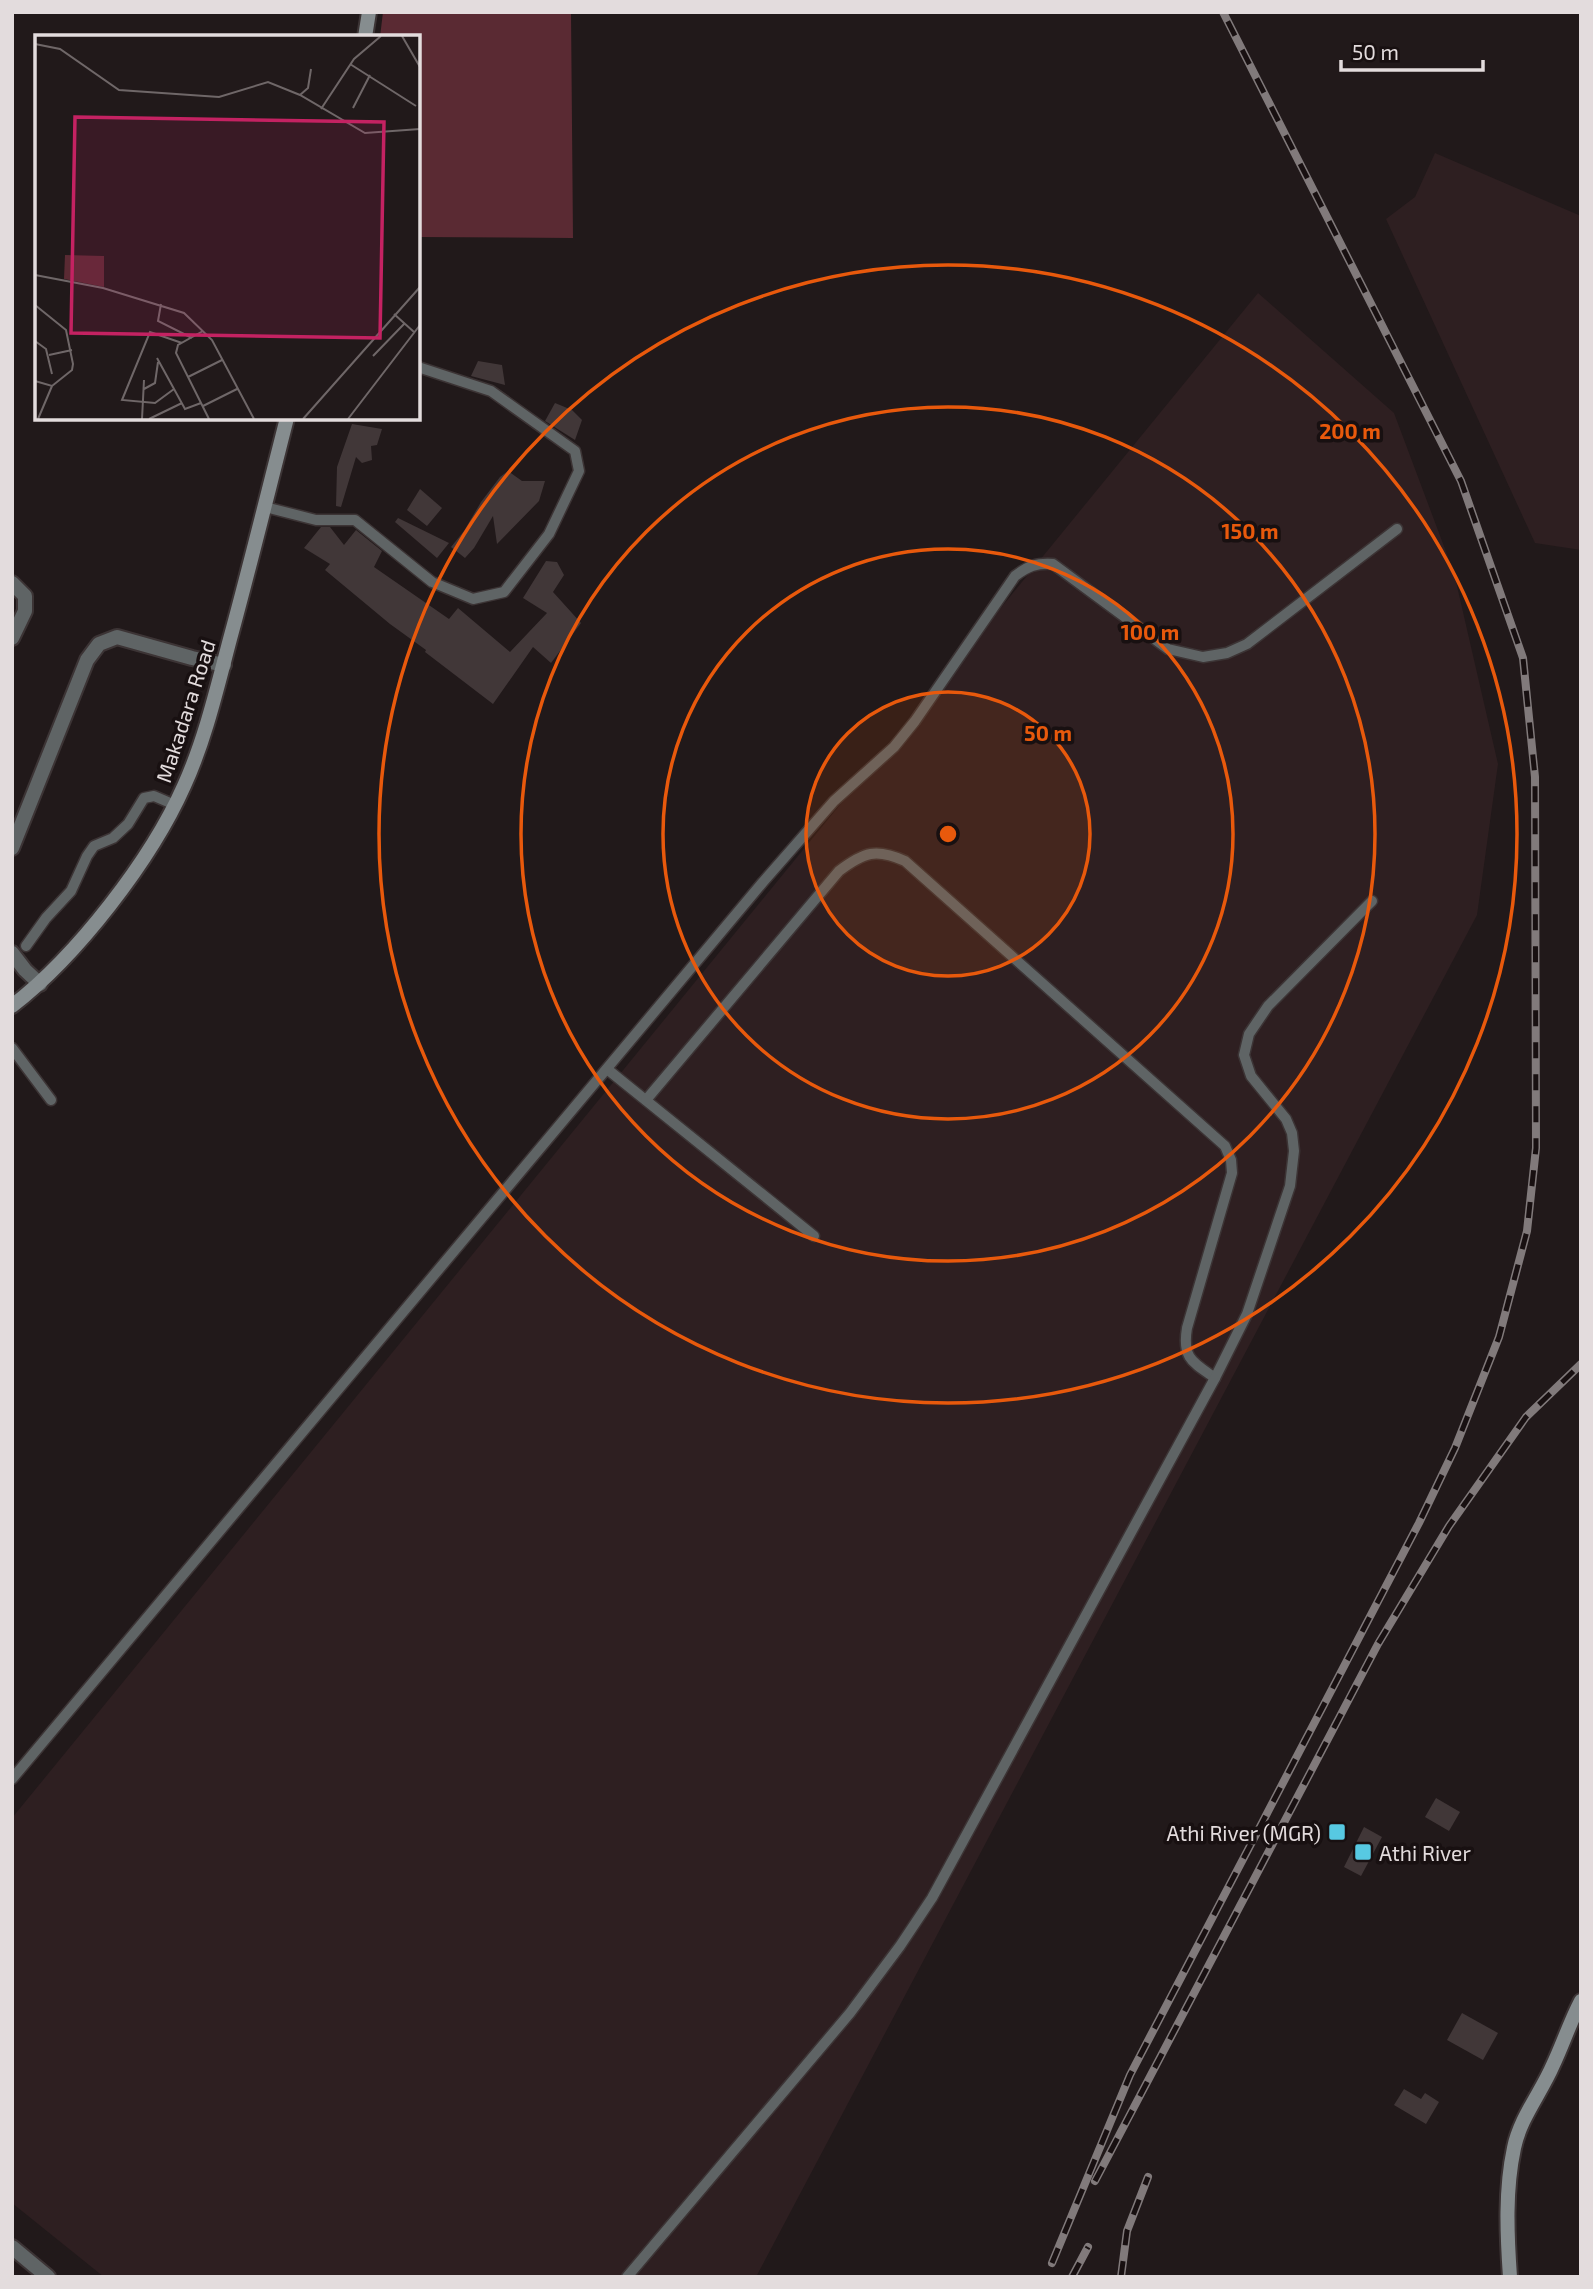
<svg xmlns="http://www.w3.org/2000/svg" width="1593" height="2289" font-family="'Exo 2',sans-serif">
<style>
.built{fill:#2e1f21}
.green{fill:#5a2a33}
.building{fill:#413738}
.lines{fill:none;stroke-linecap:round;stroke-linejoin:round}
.lane-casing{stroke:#3c3435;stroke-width:13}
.street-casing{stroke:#3c3435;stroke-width:18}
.secondary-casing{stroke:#3c3435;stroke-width:18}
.lane{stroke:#5f6465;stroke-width:10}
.street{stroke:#5f6465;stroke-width:14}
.secondary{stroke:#868d8f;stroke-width:14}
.rail-casing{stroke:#817a7b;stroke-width:8}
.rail{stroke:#181011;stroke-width:5;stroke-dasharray:16;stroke-linecap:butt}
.ring{fill:none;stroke:#e8590c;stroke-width:3.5}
.poi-dot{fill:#57c9e2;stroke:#181011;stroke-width:2.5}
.labels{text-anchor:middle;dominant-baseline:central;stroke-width:7;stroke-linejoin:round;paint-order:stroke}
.street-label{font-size:21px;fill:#e3dcdd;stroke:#181011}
.poi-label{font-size:21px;fill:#e3dcdd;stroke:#181011;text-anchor:end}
.inset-road{fill:none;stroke:#6f6768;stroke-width:2}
.view{fill:#c42262;fill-opacity:0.15;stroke:#c42262;stroke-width:3.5}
.inset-edge{fill:none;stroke:#e3dcdd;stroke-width:3.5}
.centre{fill:#e8590c;stroke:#181011;stroke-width:3.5}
.ring-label{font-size:21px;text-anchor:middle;font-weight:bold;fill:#e8590c;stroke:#181011;stroke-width:7;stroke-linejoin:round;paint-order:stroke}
</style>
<rect width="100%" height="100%" fill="#21191a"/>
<!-- built -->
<g class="built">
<path d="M1435,153l146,63v334l-46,-7 -149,-324 29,-22z"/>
<path d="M1258,293l136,120 60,160 44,191 -21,151 -721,1362h-652l-92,-74v-385z"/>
</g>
<!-- green -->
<path class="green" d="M383,12h188l2,226 -155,-1v-200h-38z"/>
<!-- building -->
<g class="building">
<path d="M478,361l24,4 3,20 -34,-9z"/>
<path d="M555,403l17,7 10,10 -7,20 -30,-19z"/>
<path d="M352,424l30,5 -5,16 -6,1 1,14 -10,3 -6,-6 -15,50 -5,-1 1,-39z"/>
<path d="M508,471l14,10h23l-6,20 -42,43 -4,-28 -19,32 -9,10 -14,-11 13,-16 17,-29 19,-25z"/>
<path d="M420,489l22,19 -15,18 -20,-16z"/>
<path d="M398,518l51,25 -12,15 -42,-36z"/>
<path d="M321,527h9l14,18 12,-15 26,21 -8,16 75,52 9,-11 52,44 37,-39 -24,-15 23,-37 11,1 7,13 -11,17 28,31 -30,40 -18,-16 -40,57 -68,-52 1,-2 -36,-26 -65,-54 5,-6 -26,-16z"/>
<path d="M1436,1798l24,14 -11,19 -24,-14z"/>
<path d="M1364,1827l18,10 -21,39 -17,-9z"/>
<path d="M1462,2013l36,20 -15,27 -36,-20z"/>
<path d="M1404,2089l17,10 4,-6 14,9 -13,22 -32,-19z"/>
</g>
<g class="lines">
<defs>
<g id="lane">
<path d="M265,507l51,13h39l77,62 41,17 31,-7 45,-58 30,-63 -4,-20 -84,-60 -73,-24"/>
<path d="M26,946l20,-28 25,-27 16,-35 7,-10 19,-8 15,-14 16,-26 10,-2 21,9"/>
<path d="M12,1048l39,52"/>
<path d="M607,1069l207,167"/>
<path d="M646,1100l193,-229c25,-19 37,-23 66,-10l320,285 6,14 1,13 -45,155c-5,30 5,34 28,50"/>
<path d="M12,1779l751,-897 71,-81 60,-54 21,-26 100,-145c13,-10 21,-13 38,-12l115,85 35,8 24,-4 20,-9 150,-115"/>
<path d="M627,2277l223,-264 50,-67 32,-48 283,-520 32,-64 43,-128 4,-35 -2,-18 -6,-14 -35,-43 -7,-21 5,-21 19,-28 104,-105"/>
</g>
<g id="street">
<path d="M12,583l13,13v15l-13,27"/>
<path d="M12,848l75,-188 12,-16 18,-7 75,21 32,7"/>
<path d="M12,953l13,17 15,14"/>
<path d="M12,2247l36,30"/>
</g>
<g id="secondary">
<path d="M365,37l4,-25"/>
<path d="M12,1006c65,-50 139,-146 172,-220 21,-46 33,-98 46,-147 20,-73 38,-147 57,-221"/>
<path d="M1510,2277c-3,-43 -5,-87 4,-129 6,-30 27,-55 39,-83 10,-21 17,-43 28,-64"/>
</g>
</defs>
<!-- lane casing -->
<use href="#lane" class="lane-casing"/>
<!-- street casing -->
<use href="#street" class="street-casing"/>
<!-- secondary casing -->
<use href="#secondary" class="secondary-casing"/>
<!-- lane -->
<use href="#lane" class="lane"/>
<!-- street -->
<use href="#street" class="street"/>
<!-- secondary -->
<use href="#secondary" class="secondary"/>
<defs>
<g id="rail">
<path d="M1095,2181l283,-537 71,-118 77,-109 55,-53"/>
<path d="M1052,2263l78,-188 289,-552 36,-75 44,-111 28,-106 9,-83 -1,-371 -12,-119 -62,-177 -238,-469"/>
<path d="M1072,2277l16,-30"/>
<path d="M1121,2277l6,-46 21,-54"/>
</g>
</defs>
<!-- rail casing -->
<use href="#rail" class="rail-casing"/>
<!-- rail -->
<use href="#rail" class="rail"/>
</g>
<!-- distance rings -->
<circle cx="948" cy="834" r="142" fill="#e8590c" fill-opacity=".12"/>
<g class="ring">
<circle cx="948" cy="834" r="142"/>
<circle cx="948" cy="834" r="285"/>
<circle cx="948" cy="834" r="427"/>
<circle cx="948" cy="834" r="569"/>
</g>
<!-- markers -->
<g class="poi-dot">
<rect x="1328" y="1823" width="18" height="18" rx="3.5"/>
<rect x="1354" y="1843" width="18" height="18" rx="3.5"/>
</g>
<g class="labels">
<!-- street labels -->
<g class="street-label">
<text transform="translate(185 711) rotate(-72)">Makadara Road</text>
</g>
<!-- poi labels -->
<g class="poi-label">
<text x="1321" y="1832">Athi River (MGR)</text>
<text x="1379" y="1852" text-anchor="start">Athi River</text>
</g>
</g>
<!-- overview -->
<g transform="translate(35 35)">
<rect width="385" height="385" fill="#21191a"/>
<path d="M30,220l39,1v31l-40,-8z" fill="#5a2a33"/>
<path class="inset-road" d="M367,1l18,31M0,9l25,5 59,41 100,7 49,-15 32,13 65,38 55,-4M315,29l66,42M265,60l8,-7 3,-19M318,73l17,-33M286,74l33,-50 27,-23M0,240l68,13 81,25 28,27 42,79M126,269l-3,17 34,17M0,270l31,25 7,34 -1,6 -20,16 -17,-5M359,279l20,18M168,296l-25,14 -2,8 33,66M0,306l11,8 6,25M14,320l23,-5M338,321l31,-32M122,323l28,51 16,-6M153,342l34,-17M109,354l11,-6 3,-21M139,354l-19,14 -33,-3 28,-68 32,11M168,371l34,-17M3,384l14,-33M107,384l2,-39M114,384l33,-16M268,384l117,-132M313,384l72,-94"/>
<path class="view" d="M40,82l309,5 -4,216 -309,-5z"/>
<rect width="385" height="385" class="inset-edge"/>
</g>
<circle cx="948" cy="834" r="10" class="centre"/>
<g class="ring-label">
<text x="1350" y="439">200 m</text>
<text x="1250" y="539">150 m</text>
<text x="1150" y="640">100 m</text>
<text x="1048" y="741">50 m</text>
</g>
<!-- border -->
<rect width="1593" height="2289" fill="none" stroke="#e3dcdd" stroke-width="28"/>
<!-- scale -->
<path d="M1341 60v10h142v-10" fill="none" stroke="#e3dcdd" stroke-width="3.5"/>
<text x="1352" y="60" font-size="21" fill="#e3dcdd" stroke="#181011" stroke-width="5" paint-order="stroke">50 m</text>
</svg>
